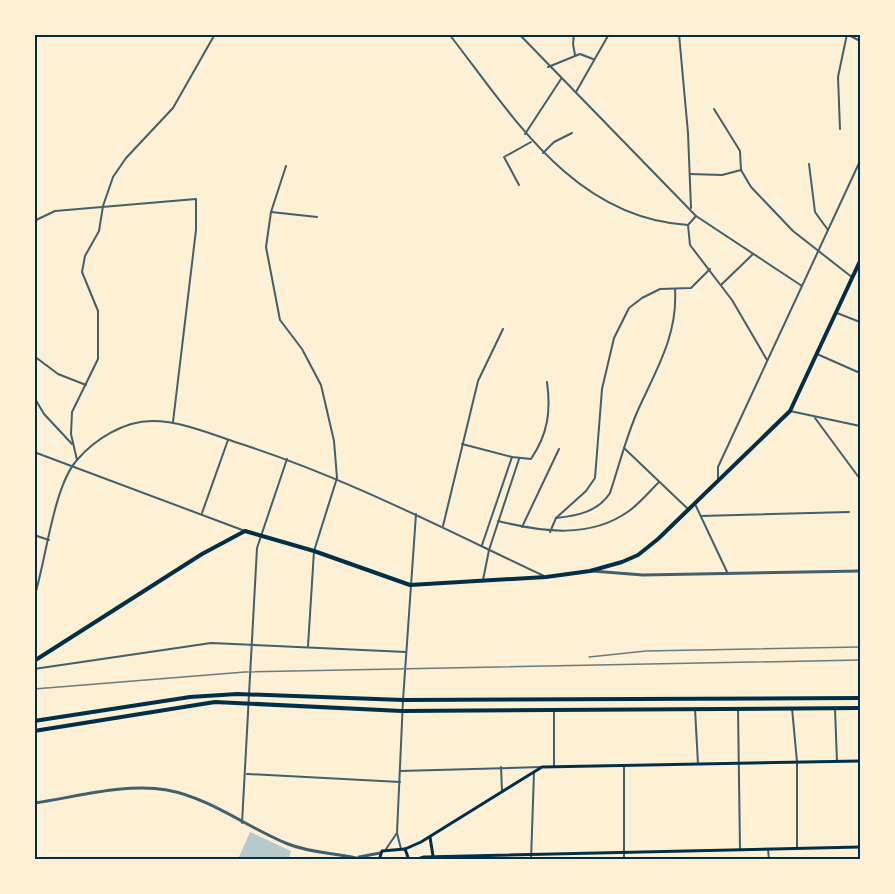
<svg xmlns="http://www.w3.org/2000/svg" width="895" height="894" font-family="Inter,sans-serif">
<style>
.green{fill:#b9caca}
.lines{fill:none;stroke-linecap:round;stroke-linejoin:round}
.minor{stroke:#3f606c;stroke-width:2}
.tertiary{stroke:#3f606c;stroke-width:3}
.secondary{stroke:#003049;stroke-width:3}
.primary{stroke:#003049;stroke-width:4}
.rail{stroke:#657d81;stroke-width:1.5}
.neatline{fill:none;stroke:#003049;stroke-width:2}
</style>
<rect width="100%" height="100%" fill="#fdf0d5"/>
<!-- green -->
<path class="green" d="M250,832l41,19 -2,8h-51z"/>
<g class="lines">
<!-- minor -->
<g class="minor">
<path d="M449,34c64,82 124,184 239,191"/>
<path d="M519,34l177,182 106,70"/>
<path d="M574,34l-1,10 2,11"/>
<path d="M679,34l9,99 3,75"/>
<path d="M847,34l13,7"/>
<path d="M548,67l32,-13 13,5"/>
<path d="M576,92l33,-58"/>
<path d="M714,109l26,42 1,19 10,17 42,44 60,47"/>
<path d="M840,129l-2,-52 9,-43"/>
<path d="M525,134l36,-55"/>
<path d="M543,153l11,-11 18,-9"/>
<path d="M809,164l6,48 13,18"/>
<path d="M286,166l-15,46 -5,35 14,73 22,29 19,36 13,56 3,37 -23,73 -6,95"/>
<path d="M690,174l32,1 19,-5"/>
<path d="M519,185l-15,-28 27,-15"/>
<path d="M271,212l46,5"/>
<path d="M696,216l-8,9 2,20 42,55 35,60"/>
<path d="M34,221l21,-10 141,-12v31l-23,192"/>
<path d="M721,285l32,-31"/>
<path d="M837,313l23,9"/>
<path d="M817,354l43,19"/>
<path d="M34,356l24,18 28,11"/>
<path d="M34,397l10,17 28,30"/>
<path d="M790,411l70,15"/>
<path d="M815,418l45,61"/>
<path d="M462,444l50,13 19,2c17,-25 20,-48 16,-77"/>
<path d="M624,448l65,62"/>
<path d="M34,452l211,79"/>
<path d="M77,460l-6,-26 1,-22 26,-53v-48l-16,-39 3,-16 14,-25 4,-25 10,-29 13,-19 47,-50 42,-74"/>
<path d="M718,481v-14l142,-306"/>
<path d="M695,504l33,70"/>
<path d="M202,513l26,-73"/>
<path d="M701,516l148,-4"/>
<path d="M556,518c20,-2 42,-6 54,-25 9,-27 16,-56 28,-83 18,-40 40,-75 37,-121"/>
<path d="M498,521c44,11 92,18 131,-10 11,-8 20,-19 30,-29"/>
<path d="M443,526l35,-145 25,-52"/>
<path d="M522,527l37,-78"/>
<path d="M550,532l6,-14 30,-27 9,-13 7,-89 12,-51 15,-30 13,-10 18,-9 31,-1 19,-19"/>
<path d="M34,535l15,5"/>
<path d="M482,545l30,-88"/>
<path d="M483,580l6,-30 30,-91"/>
<path d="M34,598c12,-37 19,-111 43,-138 18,-21 47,-39 75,-39 28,0 57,12 83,21 108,34 207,86 309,134"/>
<path d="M34,669l177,-26 195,9"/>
<path d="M738,708l2,141"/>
<path d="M792,708l5,54v86"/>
<path d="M835,708l2,54"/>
<path d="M695,709l3,55"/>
<path d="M554,710v56"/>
<path d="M624,766v94"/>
<path d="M501,767l1,24"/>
<path d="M400,771l141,-4"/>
<path d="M247,774l153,8"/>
<path d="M242,823l15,-275 30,-89"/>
<path d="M386,849l11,-16"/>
<path d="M401,849l-4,-16 6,-133 13,-186"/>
<path d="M768,849l1,11"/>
<path d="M531,860l3,-88"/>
</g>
<!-- tertiary -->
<g class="tertiary">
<path d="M592,571l51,4 217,-4"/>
<path d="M34,803c43,-6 90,-20 133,-13 43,8 81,38 121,54 28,11 51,8 76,16"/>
<path d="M359,857l21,-4"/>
</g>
<!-- secondary -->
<g class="secondary">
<path d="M430,837l3,19"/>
<path d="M405,849l4,11"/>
<path d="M379,860l3,-9 23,-2 16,-7 121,-75 318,-6"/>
<path d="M414,860l10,-3 436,-10"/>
</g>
<!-- primary -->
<g class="primary">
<path d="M34,661l168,-107 43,-23 69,20 96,34 136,-8 44,-6 32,-9 16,-7 20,-16 132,-128 70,-150"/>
<path d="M34,721l156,-24 47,-3 166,6 457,-2"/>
<path d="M34,731l181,-29 187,9 458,-3"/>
</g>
<!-- rail -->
<g class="rail">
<path d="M589,657l57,-6 214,-4"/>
<path d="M34,689l211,-17 615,-12"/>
</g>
</g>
<!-- border -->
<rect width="895" height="894" fill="none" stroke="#fdf0d5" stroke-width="72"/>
<rect x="36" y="36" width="823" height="822" class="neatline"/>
</svg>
